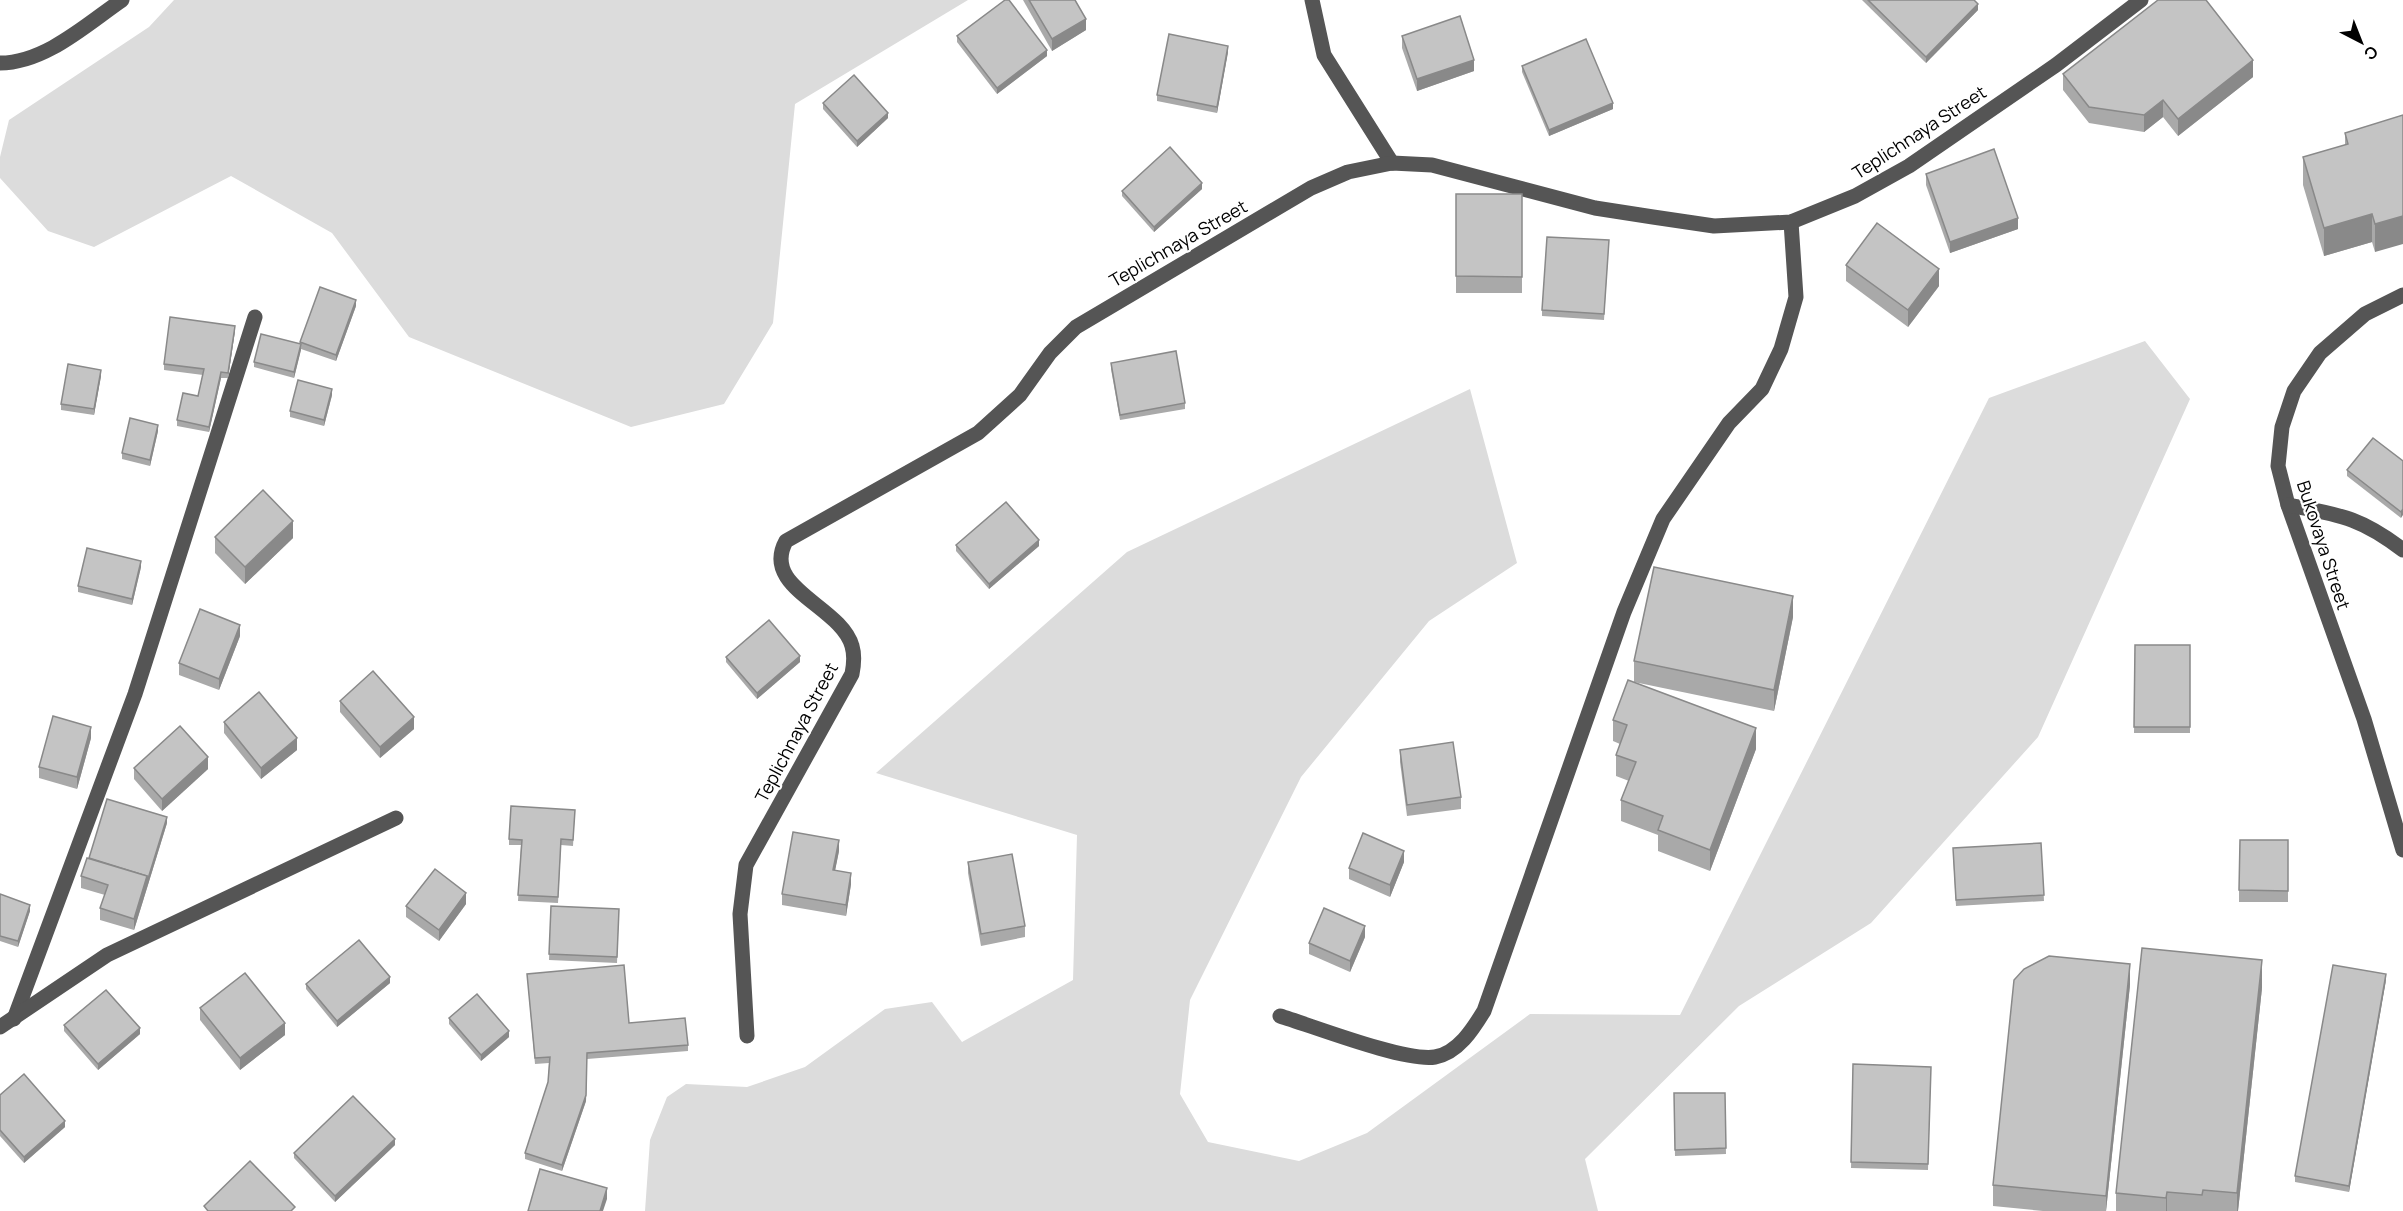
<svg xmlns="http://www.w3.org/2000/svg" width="2403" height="1211" font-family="Manrope,sans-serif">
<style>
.green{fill:#dcdcdc}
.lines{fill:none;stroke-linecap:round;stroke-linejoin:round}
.minor{stroke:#555;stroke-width:15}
.wall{fill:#a9a9a9}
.shaded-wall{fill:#898989}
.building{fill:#c4c4c4;stroke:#898989;stroke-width:1.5}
.labels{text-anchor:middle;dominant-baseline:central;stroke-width:4.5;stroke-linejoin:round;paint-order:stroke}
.street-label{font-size:18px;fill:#000;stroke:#fff}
</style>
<rect width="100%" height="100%" fill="#fff"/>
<!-- green -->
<g class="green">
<path d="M174,0h794l-173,104 -22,219 -49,81 -93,23 -222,-90 -77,-104 -101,-57 -137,71 -46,-16 -48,-53v-21l9,-37 140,-93z"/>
<path d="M2145,341l45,58 -152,338 -167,186 -132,83 -154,153 13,52h-953l5,-71 17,-43 19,-13 61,3 58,-20 80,-58 47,-7 30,40 111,-62 4,-145 -201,-62 251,-221 343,-163 47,174 -88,58 -128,156 -111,223 -10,94 28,48 91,19 68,-28 163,-119 150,1 309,-617z"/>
</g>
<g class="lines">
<!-- minor -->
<g class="minor">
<path d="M1312,0l12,55 68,108"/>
<path d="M0,63c45,0 87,-39 122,-63"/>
<path d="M2403,295l-38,19 -45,39 -26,38 -12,36 -4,39 10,39 76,214 39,131"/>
<path d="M2288,505c52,10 72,12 115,45"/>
<path d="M1280,1016c33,10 125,46 155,41 23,-4 38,-28 49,-46l140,-399 39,-93 66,-96 33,-34 19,-40 15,-52 -5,-75"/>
<path d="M14,1019l121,-325 120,-377"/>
<path d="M0,1027l107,-72 289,-137"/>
<path d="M747,1036l-7,-122 6,-49 106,-191c2,-10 3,-18 0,-28 -11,-40 -92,-58 -66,-105l192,-108 42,-38 30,-42 26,-26 235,-139 37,-16 44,-9 40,2 163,43 58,9 61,9 77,-4 64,-26 54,-30 147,-101 85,-65"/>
</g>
</g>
<!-- wall -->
<g class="wall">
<path d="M1023,0h52l11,30 -34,21z"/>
<path d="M1862,0h112l4,10 -52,53z"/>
<path d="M957,36l90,20 -50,38 -40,-52z"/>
<path d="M1402,36l72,35 -57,20 -15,-43z"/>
<path d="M1228,52l-11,61 -60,-12v-6z"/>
<path d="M1522,66l91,43 -64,27 -27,-64z"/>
<path d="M2063,74l190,3 -75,59 -15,-19 -19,15 -55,-9 -26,-33z"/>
<path d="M823,103l65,15 -31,29 -34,-38z"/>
<path d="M2403,115l-28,137 -3,-10 -48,14 -21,-71v-28l42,-12v-12z"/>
<path d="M1926,174l92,55 -68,24 -24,-68z"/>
<path d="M1202,189l-48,43 -32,-36v-5z"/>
<rect x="1456" y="194" width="66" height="99"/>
<path d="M1609,240l-5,80 -62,-4v-6z"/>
<path d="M1846,265l93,21 -31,41 -62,-46z"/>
<path d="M356,306l-20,55 -35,-12 -7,29 -40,-11v-5l46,-18v-2z"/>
<path d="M235,331l-7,47h-7l-12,54 -32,-6v-6l21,-24 5,-21 -39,-5v-6z"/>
<path d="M1111,363l74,40v6l-65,11 -9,-51z"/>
<path d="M101,376l-7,39 -33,-5v-6z"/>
<path d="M332,395l-8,31 -34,-9v-6z"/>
<path d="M158,431l-8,35 -28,-7v-6z"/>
<path d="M2403,461l-2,57 -54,-42v-6z"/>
<path d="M215,537l78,1 -48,46 -30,-31z"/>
<path d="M956,545l83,1 -50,43 -33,-38z"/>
<path d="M141,567l-9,38 -54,-13v-6z"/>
<path d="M1793,617l-19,94 -140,-29v-21z"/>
<path d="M240,636l-21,54 -40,-15v-12z"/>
<path d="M2135,645h55v88h-56z"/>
<path d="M726,657l74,5 -43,37 -31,-37z"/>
<path d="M340,701l74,28 -34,29 -40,-46z"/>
<path d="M1613,720l143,29 -46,122 -52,-20v-16l-37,-14v-21l8,-19 -13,-5v-21l4,-11 -7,-3z"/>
<path d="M224,722l73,28 -36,29 -37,-46z"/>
<path d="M91,738l-14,51 -38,-11v-11z"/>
<path d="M1400,750l61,47v12l-54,7 -7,-54z"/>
<path d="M134,768l74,1 -46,42 -28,-32z"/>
<path d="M575,810l-2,36 -12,-1 -3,58 -40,-2 3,-56h-12v-6z"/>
<path d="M167,823l-33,107 -34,-10v-12l5,-13 -24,-7v-12l8,-18z"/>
<path d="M2288,840v62h-49v-12z"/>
<path d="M2041,843l3,58 -88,5 -3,-52z"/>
<path d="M839,851l-4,19 16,14 -5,32 -64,-11v-11z"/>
<path d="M968,862l57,64v11l-44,9 -13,-73z"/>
<path d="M1404,862l-14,35 -41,-18v-11z"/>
<path d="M0,894l30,17 -12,36 -18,-6z"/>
<path d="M466,904l-27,37 -33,-24v-11z"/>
<path d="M551,906l68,3 -2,54 -68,-3z"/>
<path d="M1365,937l-15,35 -41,-18v-11z"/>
<path d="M527,974l102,49 59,22v6l-101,8 -1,42 -24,70 -37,-12v-6l23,-71 1,-19 -14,1z"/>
<path d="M2386,980l-37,212 -54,-10v-6z"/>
<path d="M390,983l-53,44 -31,-38v-5z"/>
<path d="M2130,985l-24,226h-63l-50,-5v-21z"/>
<path d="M2262,988l-24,223h-122v-18z"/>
<path d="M200,1008l85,27 -45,35 -40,-50z"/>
<path d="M449,1018l60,19 -28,24 -32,-37z"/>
<path d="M64,1025l76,9 -42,36 -34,-39z"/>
<path d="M1853,1064l78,3 -3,103 -77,-2z"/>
<path d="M1674,1093h51l1,61 -51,2z"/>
<path d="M0,1095l65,32 -41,36 -24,-27z"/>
<path d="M395,1145l-60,57 -41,-44v-5z"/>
</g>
<!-- shaded-wall -->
<g class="shaded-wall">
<path d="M1978,4v6l-52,53v-6z"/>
<path d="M1086,19v11l-34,21v-12z"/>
<path d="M1228,46v6l-11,61v-6z"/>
<path d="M1047,50v6l-50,38v-6z"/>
<path d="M1474,60v11l-57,20v-12z"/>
<path d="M2253,60v17l-75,59v-17z"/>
<path d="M2163,100v17l-19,15v-17z"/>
<path d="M1613,103v6l-64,27v-6z"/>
<path d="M888,113v5l-31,29v-6z"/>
<path d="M1202,183v6l-48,43v-5z"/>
<path d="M2372,214v28l-48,14v-28z"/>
<path d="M2403,216v28l-28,8v-28z"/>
<path d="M2018,218v11l-68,24v-11z"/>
<path d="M1939,269v17l-31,41v-17z"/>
<path d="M356,300v6l-20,55v-6z"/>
<path d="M235,326v5l-7,47v-5z"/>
<path d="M301,344v6l-7,28v-6z"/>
<path d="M101,370v6l-7,39v-6z"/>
<path d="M221,372v6l-12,54v-5z"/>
<path d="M332,389v6l-8,31v-6z"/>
<path d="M158,425v6l-8,35v-6z"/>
<path d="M2403,509v6l-2,3v-6z"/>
<path d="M293,521v17l-48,46v-17z"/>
<path d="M1039,540v6l-50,43v-5z"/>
<path d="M141,561v6l-9,38v-6z"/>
<path d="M1793,596v21l-19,94v-21z"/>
<path d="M240,625v11l-21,54v-11z"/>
<path d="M800,656v6l-43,37v-6z"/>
<path d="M414,717v12l-34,29v-11z"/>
<path d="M91,727v11l-14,51v-12z"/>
<path d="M1756,728v21l-46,122v-21z"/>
<path d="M297,738v12l-36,29v-11z"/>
<path d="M208,757v12l-46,42v-12z"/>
<path d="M167,817v6l-20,65v-6z"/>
<path d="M839,840v11l-6,30v-11z"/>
<path d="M1404,851v11l-14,35v-12z"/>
<path d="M851,873v11l-5,32v-11z"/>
<path d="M147,876v12l-13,42v-11z"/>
<path d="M466,893v11l-27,37v-11z"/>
<path d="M30,905v6l-12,36v-6z"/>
<path d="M1365,926v11l-15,35v-11z"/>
<path d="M2262,960v28l-24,223h-1v-18z"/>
<path d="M2130,964v21l-24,226v-15z"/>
<path d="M2386,974v6l-37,212v-6z"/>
<path d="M390,977v6l-53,44v-6z"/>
<path d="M285,1023v12l-45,35v-12z"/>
<path d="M140,1028v6l-42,36v-6z"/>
<path d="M509,1031v6l-28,24v-6z"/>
<path d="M587,1053l-1,48 -24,70v-6z"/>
<path d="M65,1121v6l-41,36v-6z"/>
<path d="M395,1139v6l-60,57v-6z"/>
<path d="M607,1188v11l-4,12h-3z"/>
<path d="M2167,1192v19h-1v-13z"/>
</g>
<!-- building -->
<g class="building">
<path d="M1005,0h4l38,50 -50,38 -40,-52z"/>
<path d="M1029,0h46l11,19 -34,20z"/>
<path d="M1868,0h106l4,4 -52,53z"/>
<path d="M2158,0h48l47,60 -75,59 -15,-19 -19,15 -55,-8 -26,-33z"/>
<path d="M1460,16l14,44 -57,19 -15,-43z"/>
<path d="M1169,34l59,12 -11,61 -60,-12z"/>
<path d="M1586,39l27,64 -64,27 -27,-64z"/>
<path d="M854,75l34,38 -31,28 -34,-38z"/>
<path d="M2403,115v101l-28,8 -3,-10 -48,14 -21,-71 45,-13 -3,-11z"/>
<path d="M1170,147l32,36 -48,44 -32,-36z"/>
<path d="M1994,149l24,69 -68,24 -24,-68z"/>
<path d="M1456,194h66v83l-66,-1z"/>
<path d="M1877,223l62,46 -31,41 -62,-45z"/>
<path d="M1547,237l62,3 -5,74 -62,-4z"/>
<path d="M320,287l36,13 -20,55 -36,-13z"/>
<path d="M170,317l65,9 -7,47 -7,-1 -12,55 -32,-7 6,-27 15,3 6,-27 -40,-5z"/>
<path d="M261,334l40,10 -7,28 -40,-10z"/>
<path d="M1176,351l9,52 -65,12 -9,-52z"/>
<path d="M68,364l33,6 -7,39 -33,-5z"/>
<path d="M298,380l34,9 -8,31 -34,-9z"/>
<path d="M130,418l28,7 -8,35 -28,-7z"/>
<path d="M2373,438l30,23v48l-2,3 -54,-42z"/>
<path d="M263,490l30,31 -48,46 -30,-30z"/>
<path d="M1006,502l33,38 -50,44 -33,-39z"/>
<path d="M87,548l54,13 -9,38 -54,-13z"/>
<path d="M1654,567l139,29 -19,94 -140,-29z"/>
<path d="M200,609l40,16 -21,54 -40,-16z"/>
<path d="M769,620l31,36 -43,37 -31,-36z"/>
<path d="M2135,645h55v82h-56z"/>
<path d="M373,671l41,46 -34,30 -40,-46z"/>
<path d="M1628,680l128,48 -46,122 -52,-20 5,-14 -42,-16 15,-38 -20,-7 11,-30 -14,-5z"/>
<path d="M259,692l38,46 -36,30 -37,-46z"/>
<path d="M53,716l38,11 -14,50 -38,-10z"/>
<path d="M180,726l28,31 -46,42 -28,-31z"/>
<path d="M1453,742l8,55 -54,8 -7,-55z"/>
<path d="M107,799l60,18 -20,65v-6l-58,-18z"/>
<path d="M511,806l64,4 -2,30 -12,-1 -3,58 -40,-2 4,-55 -13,-1z"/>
<path d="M793,832l46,8 -6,30 18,3 -5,32 -64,-11z"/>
<path d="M1363,833l41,18 -14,34 -41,-17z"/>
<path d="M2240,840h48v51l-49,-1z"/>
<path d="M2041,843l3,52 -88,5 -3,-52z"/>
<path d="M1012,854l13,72 -44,8 -13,-72z"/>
<path d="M87,858l60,18 -13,43 -34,-11 8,-23 -27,-9z"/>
<path d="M435,869l31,24 -27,37 -33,-24z"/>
<path d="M0,894l30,11 -12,36 -18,-5z"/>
<path d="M551,906l68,3 -2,48 -68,-3z"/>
<path d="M1324,908l41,18 -15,35 -41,-18z"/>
<path d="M359,940l31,37 -53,44 -31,-37z"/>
<path d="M2142,948l120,12 -25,233 -34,-3 -1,5 -35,-3 -1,6 -50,-5z"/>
<path d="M2049,956l81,8 -24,232 -113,-11 21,-205 10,-11z"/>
<path d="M624,965l5,58 56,-5 3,27 -101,8 -1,42 -24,70 -37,-12 23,-71 2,-25 -15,1 -8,-84z"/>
<path d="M2333,965l53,9 -37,212 -54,-10z"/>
<path d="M245,973l40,50 -45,35 -40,-50z"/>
<path d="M106,990l34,38 -42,36 -34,-39z"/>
<path d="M477,994l32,37 -28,24 -32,-37z"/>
<path d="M1853,1064l78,3 -3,97 -77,-2z"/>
<path d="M24,1074l41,47 -41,36 -24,-27v-35z"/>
<path d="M1674,1093h51l1,55 -51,2z"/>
<path d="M353,1096l42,43 -60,57 -41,-43z"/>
<path d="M250,1161l45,46 -4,4h-83l-4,-5z"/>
<path d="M540,1169l67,19 -7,23h-72z"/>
</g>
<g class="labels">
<!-- street labels -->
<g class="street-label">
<text transform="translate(1919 132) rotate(-33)">Teplichnaya Street</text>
<text transform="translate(1178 243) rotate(-30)">Teplichnaya Street</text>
<text transform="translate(2324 545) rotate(72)">Bukovaya Street</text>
<text transform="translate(796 732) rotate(-62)">Teplichnaya Street</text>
</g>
</g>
<!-- north arrow -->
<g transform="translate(2361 42) rotate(138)" stroke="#ffffff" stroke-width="4.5" paint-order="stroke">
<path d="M0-4.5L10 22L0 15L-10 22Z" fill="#000000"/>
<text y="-9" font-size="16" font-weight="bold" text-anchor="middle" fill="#000000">С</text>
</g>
</svg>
